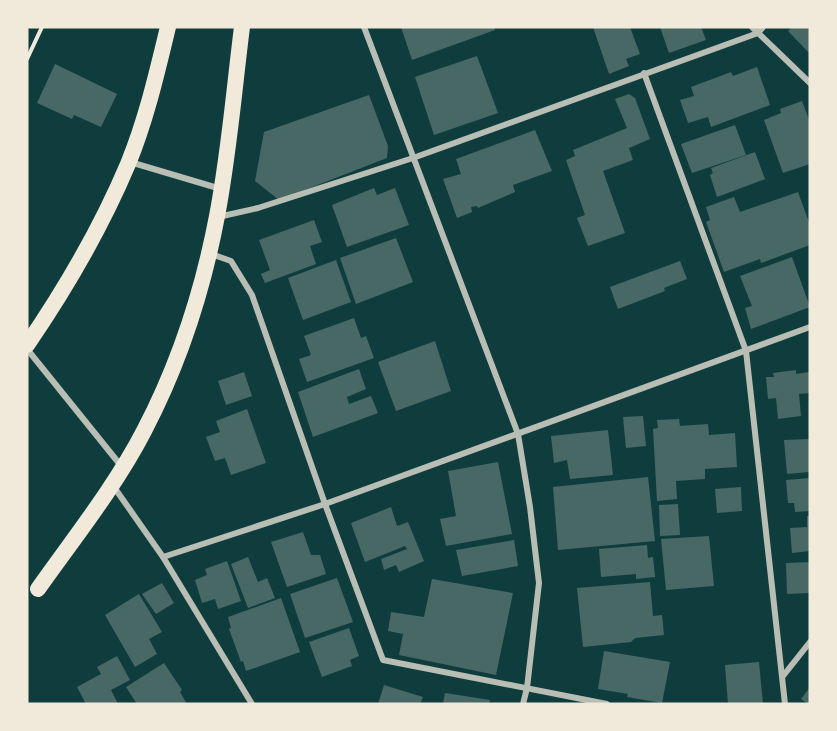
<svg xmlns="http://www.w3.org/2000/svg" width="837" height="731" font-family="'Nunito Sans',sans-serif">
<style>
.building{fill:#486865}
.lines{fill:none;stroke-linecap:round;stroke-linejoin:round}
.path{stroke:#f1e9da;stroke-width:4}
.minor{stroke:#b8beb3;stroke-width:6}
.trunk{stroke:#f1e9da;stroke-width:16}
</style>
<rect width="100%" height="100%" fill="#0f3d3e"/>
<!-- building -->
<g class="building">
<path d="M401,27h93l1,3 -83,30z"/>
<path d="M593,27h37l10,27 -14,5 3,7 -20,8z"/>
<path d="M660,27h41l5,13 -37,13z"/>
<path d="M792,27h18v27l-22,-23z"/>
<path d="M477,56l21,57 -64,22 -19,-58z"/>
<path d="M55,64l62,30 -16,33 -27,-12 -2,4 -35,-16z"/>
<path d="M757,67l13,38 -59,22 -3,-10 -20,6 -8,-23 14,-4 -3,-9 40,-15 2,4z"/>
<path d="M629,94l6,4 15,41 -21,9 4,12 -30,11 22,62 -37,13 -11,-28 8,-3 -19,-55 9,-4 -2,-6 54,-22 -12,-29z"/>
<path d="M369,95l19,51 -1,12 -108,42 -24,-19 9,-49z"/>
<path d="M802,101l8,21v42l-27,9 -19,-53 17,-7 -1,-4z"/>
<path d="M735,125l11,30 -54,18 -11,-29z"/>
<path d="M535,130l17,41 -39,14 2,7 -37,16 -1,-2 -6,1 1,5 -15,6 -14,-39 18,-5 -5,-15z"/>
<path d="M755,152l10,27 -48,18 -7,-22 3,-2 -2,-5z"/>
<path d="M374,188l3,7 18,-7 14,37 -62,22 -15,-42z"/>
<path d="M798,192l12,33v20l-49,18 -1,-4 -36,13 -18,-50 4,-2 -4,-13 28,-10 6,15z"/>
<path d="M314,220l8,22 -12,4 6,18 -51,19 -4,-9 9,-4 -11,-30z"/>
<path d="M396,238l17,44 -57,22 -16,-46z"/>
<path d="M792,257l18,50 -59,22 -6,-21 7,-2 -12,-30z"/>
<path d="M336,260l15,42 -48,18 -15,-42z"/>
<path d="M680,261l7,18 -23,9 1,3 -47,18 -8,-22z"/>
<path d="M354,318l7,20 5,-2 8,22 -67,24 -8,-23 12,-4 -7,-19z"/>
<path d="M435,341l16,50 -55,20 -18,-49z"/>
<path d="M359,369l7,20 -19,8 2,7 22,-8 7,17 -65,24 -15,-45z"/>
<path d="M796,370v4l13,-2 1,21 -11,1 2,22 -23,3 -2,-21 -8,1 -2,-22h8l-1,-4z"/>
<path d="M244,372l8,24 -26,9 -8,-24z"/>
<path d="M247,409l19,54 -35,12 -6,-17 -10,3 -9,-24 14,-5 -4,-11z"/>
<path d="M643,416l3,30 -20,2 -3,-31z"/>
<path d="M679,419l1,7 28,-2 1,11 26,-2 2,34 -32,2v10l-29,2 1,18 -20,2 -4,-72 5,-1 -1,-8z"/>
<path d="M608,430l5,45 -43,4 -3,-19 -13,3 -3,-27z"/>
<path d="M810,439v33l-23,2 -3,-34z"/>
<path d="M498,462l14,72 -66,12 -6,-27 16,-3 -8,-45z"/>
<path d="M648,477l7,64 -97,9 -5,-63z"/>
<path d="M810,478v33l-15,1 -1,-9h-6l-2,-23z"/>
<path d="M741,487l1,24 -25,2 -2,-24z"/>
<path d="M678,504l2,31 -20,1 -1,-31z"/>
<path d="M391,507l6,19 11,-4 16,39 -25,11 -3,-7 -12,5 -3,-11 26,-10 -2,-3 -40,16 -14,-39z"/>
<path d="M807,516h3v35l-18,2 -2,-25 17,-1z"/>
<path d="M303,532l8,23h9l6,19 -39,13 -16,-45z"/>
<path d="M709,536l5,50 -48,4 -5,-51z"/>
<path d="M514,540l4,26 -56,10 -6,-26z"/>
<path d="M647,545l1,13 5,-1 2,20 -19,2v-5l-35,3 -2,-28z"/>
<path d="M248,557l10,25 9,-4 8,20 -27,10 -17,-44z"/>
<path d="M227,561l14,40 -23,8 -3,-10 -13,4 -7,-23 12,-5 -2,-6z"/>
<path d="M810,562v31l-23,1 -1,-31z"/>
<path d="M337,578l16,44 -48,16 -15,-44z"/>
<path d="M432,579l81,14 -17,82 -97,-20 4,-21 -15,-3 3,-19 33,5z"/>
<path d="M650,582l3,34 9,-1 2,20 -29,3 -4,4 -48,5 -6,-59z"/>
<path d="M162,583l12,20 -18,11 -14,-20z"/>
<path d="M139,594l23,38 -13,7 8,15 -22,13 -30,-52z"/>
<path d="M281,598l19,54 -54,19 -3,-10 -2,1 -12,-33 2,-1 -3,-11z"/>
<path d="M349,628l10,28 -9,4 2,6 -30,11 -13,-35z"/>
<path d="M604,651l66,11 -8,41 -35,-6 1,-3 -30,-5z"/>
<path d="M117,656l13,24 -19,10 7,14h-32l-9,-17 24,-13 -4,-7z"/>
<path d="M759,662l4,42h-35l-3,-39z"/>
<path d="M164,663l18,27 -2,2 7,12h-50l-11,-17z"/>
<path d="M384,685l39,12 -3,7h-42z"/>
<path d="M810,687v17h-2l-7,-5z"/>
<path d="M445,693l45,7 -1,4h-46z"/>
</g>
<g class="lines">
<!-- path -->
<path class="path" d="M27,59l15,-32"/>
<!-- minor -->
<g class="minor">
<path d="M364,27l154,407 12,73 9,76 -12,105 -4,16"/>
<path d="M752,27l58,56"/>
<path d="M644,73l102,278 39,353"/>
<path d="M130,162l91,27"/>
<path d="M218,217l40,-9 155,-50 345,-125 5,-6"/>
<path d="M211,254l20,7 21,34 73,209 58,156 224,44"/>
<path d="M27,349l95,118"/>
<path d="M114,487l49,70 89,147"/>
<path d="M163,557l162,-53 485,-177"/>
<path d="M783,676l27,-34"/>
</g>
<!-- trunk -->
<g class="trunk">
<path d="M27,345c39,-57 74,-117 101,-181 18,-44 29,-91 40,-137"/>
<path d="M38,589c36,-51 77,-102 106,-158 35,-67 59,-141 73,-215 12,-62 17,-126 25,-189"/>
</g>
</g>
<!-- border -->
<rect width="837" height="731" fill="none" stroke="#f1e9da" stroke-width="57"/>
</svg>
